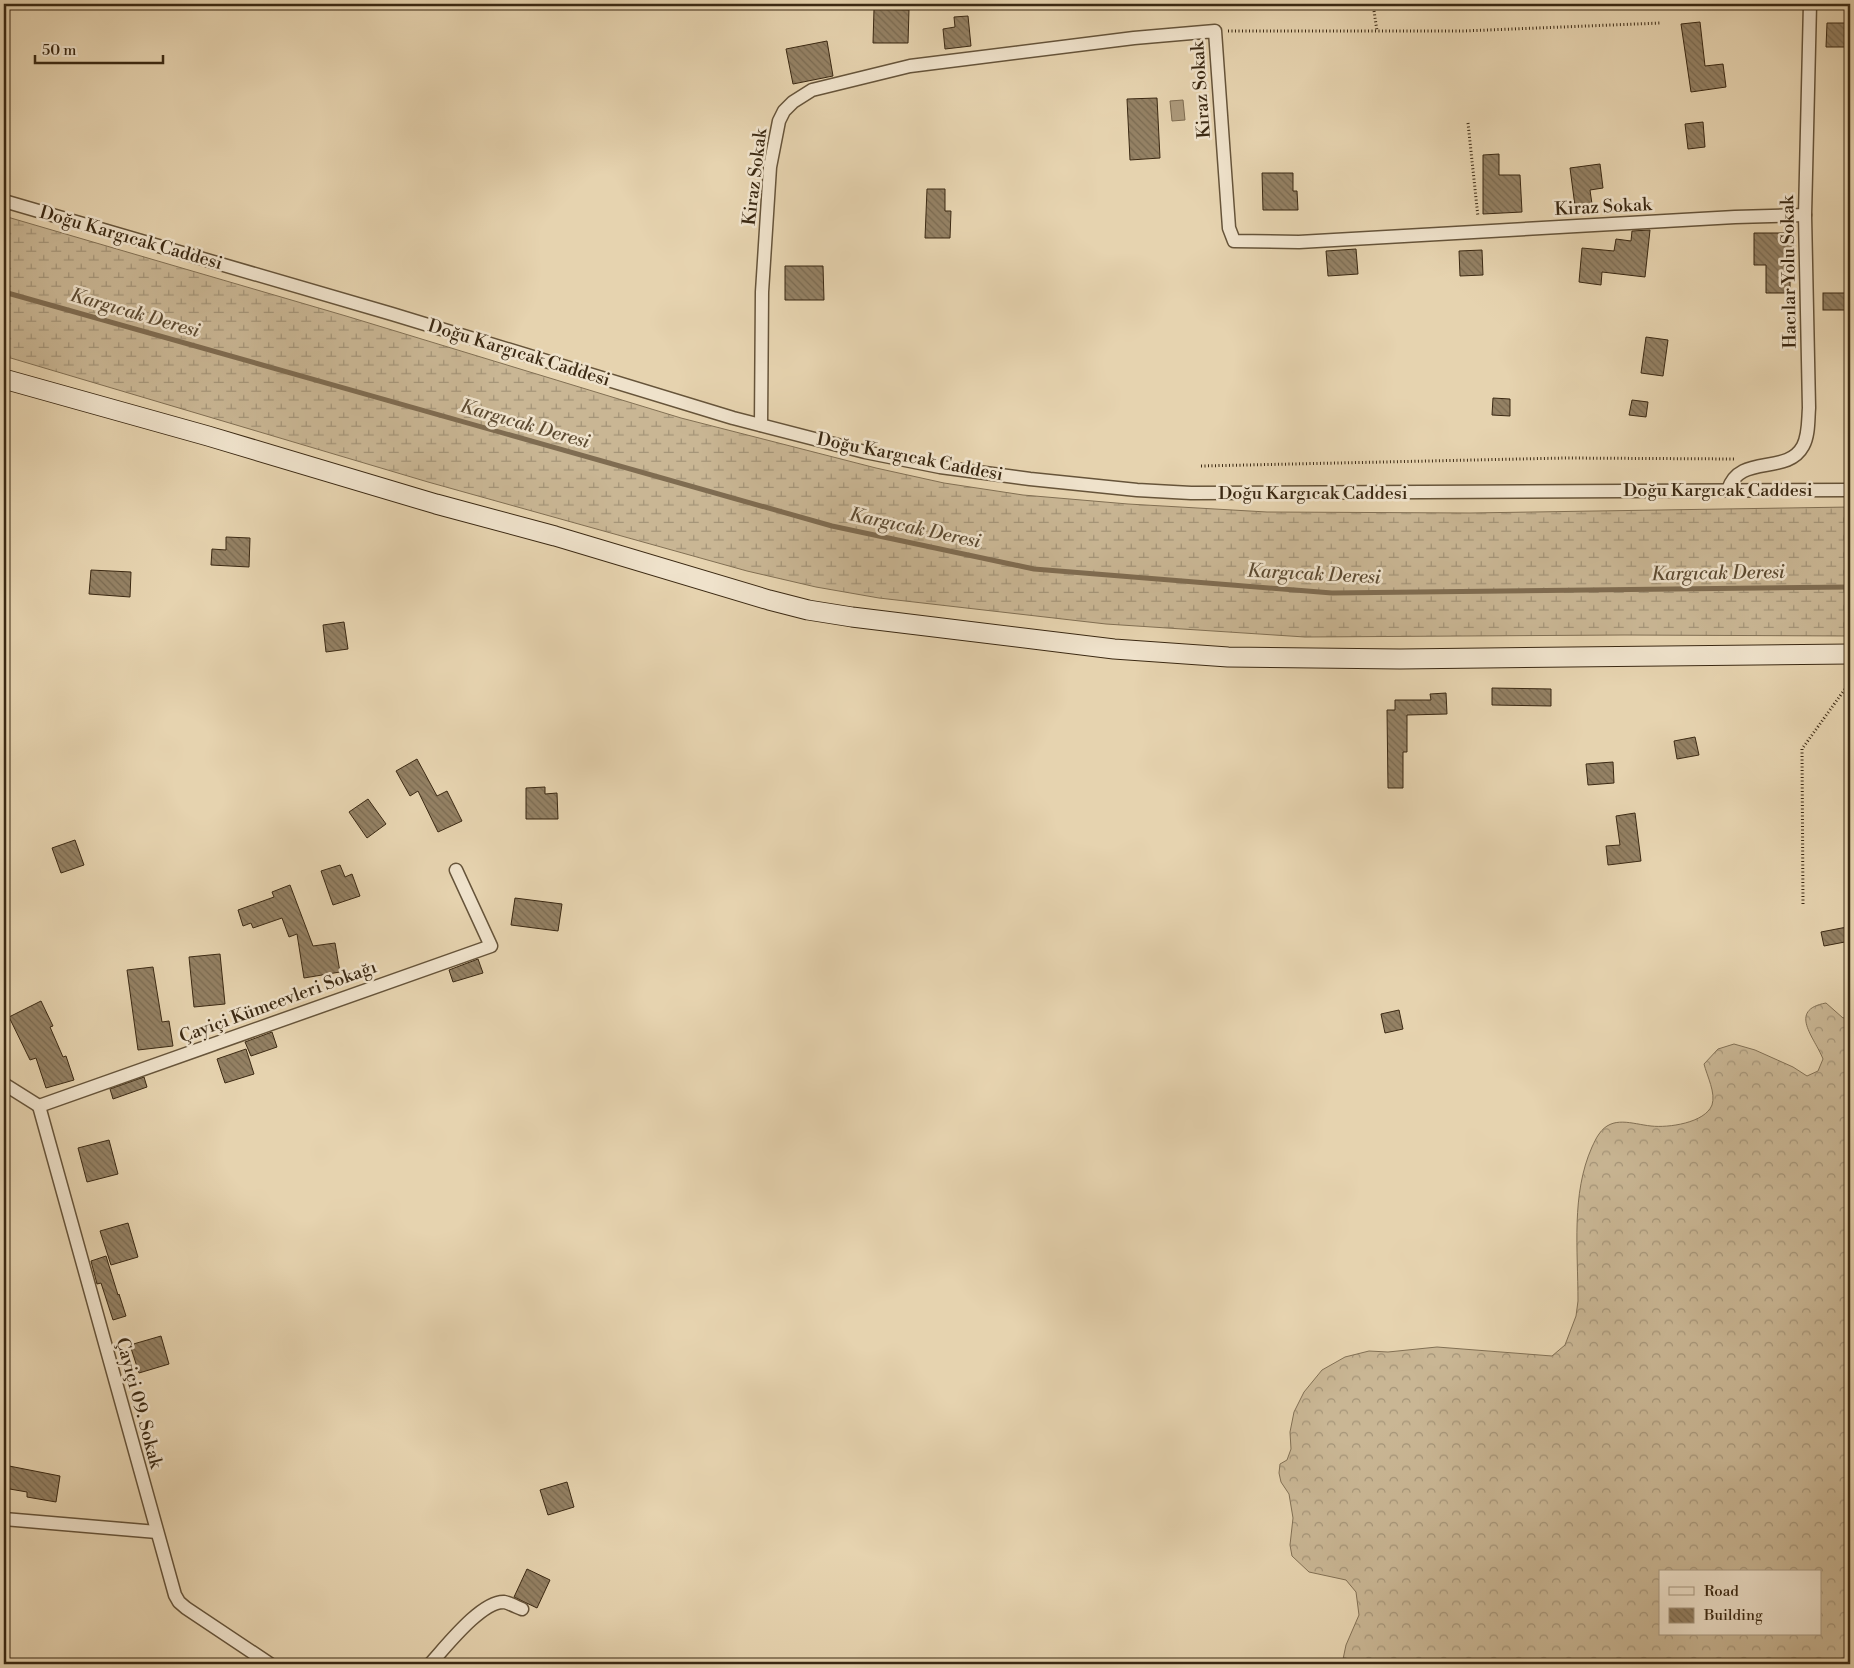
<svg xmlns="http://www.w3.org/2000/svg" width="1854" height="1668" font-family="'Libre Bodoni',serif">
<style>
.forest{fill:url(#forest-crowns);stroke:#827054;fill-rule:evenodd}
.wetland{fill:url(#wetland-marsh);stroke:#827054}
.water{fill:#ac997a;stroke:#7f6c51}
.lines{fill:none;stroke-linecap:round;stroke-linejoin:round}
.stream{stroke:#7f6c51;stroke-width:5}
.building{fill:url(#building-back-hatch);stroke:#3b2913}
.street-casing{stroke:#66543a;stroke-width:15}
.secondary-casing{stroke:#3b2913;stroke-width:21}
.path{stroke:#3b2913;stroke-width:3;stroke-dasharray:1 2.5;stroke-linecap:butt}
.street{stroke:#efe2cb;stroke-width:12}
.secondary{stroke:#efe2cb;stroke-width:19}
.labels{text-anchor:middle;dominant-baseline:central;stroke-width:5;stroke-linejoin:round;paint-order:stroke}
.street-label{font-size:18px;fill:#3b2913;stroke:#efe2cb}
.water-label{font-size:19px;font-style:italic;fill:#5d4b32;stroke:#efe2cb}
</style>
<defs>
<pattern id="forest-crowns" width="20" height="18" patternUnits="userSpaceOnUse" patternTransform="scale(1.25)"><rect width="20" height="18" fill="#c9b694"/><path d="M2 6a3 3 0 1 1 6 0M12 15a3 3 0 1 1 6 0" fill="none" stroke="#a49478"/></pattern>
<pattern id="wetland-marsh" width="20" height="14" patternUnits="userSpaceOnUse" patternTransform="scale(1.25)"><rect width="20" height="14" fill="#c9b694"/><path d="M1 5h8M5 5V1M11 12h8M15 12V8" fill="none" stroke="#a49478"/></pattern>
<pattern id="building-back-hatch" width="6" height="6" patternUnits="userSpaceOnUse" patternTransform="scale(1.25)"><rect width="6" height="6" fill="#948164"/><path d="M-1 5l2 2M0 0l6 6M5-1l2 2" fill="none" stroke="#7a6a51"/></pattern>
</defs>
<rect width="100%" height="100%" fill="#e6d3af"/>
<filter id="stains"><feTurbulence type="fractalNoise" baseFrequency=".004" numOctaves="4"/><feColorMatrix values="0 0 0 0 .2 0 0 0 0 .09 0 0 0 0 .02 0 0 0 .5 -.17"/></filter>
<radialGradient id="worn" r=".72"><stop offset=".6" stop-color="#630" stop-opacity="0"/><stop offset="1" stop-color="#630" stop-opacity=".3"/></radialGradient>
<!-- forest -->
<path class="forest" d="M1826,1003l17,15 7,-2v648h-508l4,-19 13,-30 -3,-23 -10,-12 -37,-8 -17,-16 -2,-11 3,-27 -4,-24 -8,-12 -2,-9 1,-9 7,-4 4,-11 -1,-17 4,-20 10,-20 18,-22 23,-13 24,-6 19,1 49,-5 115,9 13,-11 11,-29 2,-15c0,-51 -7,-107 14,-154 2,-4 4,-9 7,-13 13,-19 33,-10 52,-8 17,2 54,-3 61,-21 4,-12 -5,-29 -8,-41l14,-15 16,-5 21,6 38,17 14,9 11,-5 5,-12c-8,-21 -36,-49 3,-56zM1660,1572h160v62h-160z"/>
<!-- wetland -->
<path class="wetland" d="M4,216l342,100 335,102 195,50 68,15 79,12 105,9 139,8 203,1 380,-6v129l-226,-1 -319,2 -199,-13 -227,-26 -63,-11 -69,-16 -319,-89 -424,-126z"/>
<!-- water -->
<path class="water" d="M1183,100l2,20 -13,1 -2,-20z"/>
<g class="lines">
<!-- stream -->
<path class="stream" d="M4,292l828,234 202,43 298,24 518,-6"/>
</g>
<!-- building -->
<g class="building">
<path d="M874,9l35,1 -1,33h-35z"/>
<path d="M968,16l3,30 -26,3 -2,-20 12,-2 -1,-10z"/>
<path d="M1700,22l5,44 18,-2 3,23 -35,5 -10,-68z"/>
<path d="M1827,23h23v24h-24z"/>
<path d="M827,41l6,35 -40,8 -7,-35z"/>
<path d="M1157,98l3,60 -30,2 -3,-61z"/>
<path d="M1703,122l2,25 -17,2 -3,-25z"/>
<path d="M1499,154v21h21l2,37 -39,2v-59z"/>
<path d="M1600,164l3,24 -13,2 2,14 -17,2 -5,-38z"/>
<path d="M1262,173h31v18h4l1,19h-35z"/>
<path d="M927,189h18v22h6l-1,27h-25z"/>
<path d="M1650,230l-5,47 -43,-5 -1,13 -22,-3 3,-34 32,3 2,-12 15,2 1,-10z"/>
<path d="M1754,233h39l1,32h-4v28h-24v-28h-12z"/>
<path d="M1356,249l2,25 -30,2 -2,-25z"/>
<path d="M1482,250l1,25 -23,1 -1,-25z"/>
<path d="M785,266h38l1,34h-39z"/>
<rect x="1823" y="293" width="27" height="17"/>
<path d="M1646,337l22,3 -5,36 -22,-3z"/>
<path d="M1493,398l17,1v17l-18,-1z"/>
<path d="M1632,400l16,2 -2,15 -17,-2z"/>
<path d="M226,537l24,1 -1,29 -38,-2 1,-16 14,1z"/>
<path d="M91,570l40,2 -1,25 -41,-3z"/>
<path d="M344,622l4,27 -22,3 -3,-27z"/>
<path d="M1492,688l59,1v17l-59,-1z"/>
<path d="M1446,693l1,21 -40,1v37h-4v36h-15l-1,-78h8v-10h36l-1,-6z"/>
<path d="M1695,737l4,18 -22,4 -3,-18z"/>
<path d="M417,759l20,37 10,-5 15,30 -24,11 -20,-41 -8,5 -14,-25z"/>
<path d="M1613,762l1,21 -26,2 -2,-21z"/>
<path d="M545,787v7l12,-1 1,26h-32v-31z"/>
<path d="M368,799l18,25 -19,14 -18,-26z"/>
<path d="M1635,813l6,48 -33,4 -2,-19 14,-1 -4,-29z"/>
<path d="M75,840l9,25 -23,8 -9,-25z"/>
<path d="M340,865l5,12 7,-3 8,22 -27,9 -12,-34z"/>
<path d="M290,885l23,61 22,-3 5,29 -36,6 -7,-44 -8,3 -7,-19 -29,10 -2,-5 -8,3 -5,-16 36,-13 -2,-5z"/>
<path d="M515,898l47,6 -4,27 -47,-6z"/>
<path d="M1847,927l3,14 -26,5 -3,-14z"/>
<path d="M220,954l5,50 -31,3 -5,-50z"/>
<path d="M478,959l5,14 -30,9 -4,-12z"/>
<path d="M153,967l9,55 7,-1 4,25 -35,4 -11,-80z"/>
<path d="M41,1001l12,25 -3,1 13,30 3,-1 8,24 -28,8 -10,-30 -6,2 -21,-43z"/>
<path d="M1399,1010l4,19 -18,4 -4,-19z"/>
<path d="M272,1032l5,15 -26,9 -6,-14z"/>
<path d="M246,1049l8,25 -29,9 -8,-24z"/>
<path d="M144,1077l3,10 -34,12 -3,-10z"/>
<path d="M109,1140l9,34 -31,8 -9,-34z"/>
<path d="M128,1223l10,34 -27,8 -11,-34z"/>
<path d="M106,1256l12,39 1,-1 7,22 -13,4 -12,-37 -4,1 -6,-23z"/>
<path d="M161,1336l8,28 -30,9 -9,-28z"/>
<path d="M4,1465l56,11 -4,26 -29,-5v-5l-23,-4z"/>
<path d="M567,1482l7,25 -26,8 -8,-25z"/>
<path d="M527,1569l23,11 -13,28 -23,-11z"/>
</g>
<g class="lines">
<defs>
<g id="street">
<path d="M4,201l388,113 341,104 132,34 75,15 90,12 107,11 54,3 659,-3"/>
<path d="M761,425l1,-133 8,-125 9,-46 5,-10 9,-9 19,-12 98,-24 224,-28 81,-7 14,197 5,13 65,1 436,-25 70,-2"/>
<path d="M1728,490c11,-37 59,-14 75,-44 6,-11 5,-26 6,-38l-4,-193 5,-211"/>
<path d="M4,1084l35,22 452,-160 -35,-76"/>
<path d="M39,1106l136,489 4,7 7,6 84,56"/>
<path d="M4,1519l153,13"/>
<path d="M430,1664c15,-16 51,-63 74,-62 5,1 13,5 18,7"/>
</g>
<path id="secondary" d="M4,379l204,57 228,68 119,32 214,64 39,10 44,7 262,32 114,8 172,2 450,-5"/>
</defs>
<!-- street casing -->
<use href="#street" class="street-casing"/>
<!-- secondary casing -->
<use href="#secondary" class="secondary-casing"/>
<!-- path -->
<g class="path">
<path d="M1373,4l4,27"/>
<path d="M1228,31h235l198,-8"/>
<path d="M1468,123l10,94"/>
<path d="M1201,466l364,-8 170,1"/>
<path d="M1803,904l-1,-155 48,-67"/>
</g>
<!-- street -->
<use href="#street" class="street"/>
<!-- secondary -->
<use href="#secondary" class="secondary"/>
</g>
<g class="labels">
<!-- street labels -->
<g class="street-label">
<text transform="translate(1201 90) rotate(-94)">Kiraz Sokak</text>
<text transform="translate(755 177) rotate(-83)">Kiraz Sokak</text>
<text transform="translate(1603 207) rotate(-3)">Kiraz Sokak</text>
<text transform="translate(131 238) rotate(16)">Doğu Kargıcak Caddesi</text>
<text transform="translate(1789 272) rotate(-91)">Hacılar Yolu Sokak</text>
<text transform="translate(519 353) rotate(17)">Doğu Kargıcak Caddesi</text>
<text transform="translate(910 457) rotate(11)">Doğu Kargıcak Caddesi</text>
<text x="1718" y="490">Doğu Kargıcak Caddesi</text>
<text x="1313" y="493">Doğu Kargıcak Caddesi</text>
<text transform="translate(278 1002) rotate(-20)">Çayiçi Kümeevleri Sokağı</text>
<text transform="translate(139 1403) rotate(75)">Çayiçi 09. Sokak</text>
</g>
<!-- water labels -->
<g class="water-label">
<text transform="translate(135 313) rotate(16)">Kargıcak Deresi</text>
<text transform="translate(525 424) rotate(16)">Kargıcak Deresi</text>
<text transform="translate(915 528) rotate(12)">Kargıcak Deresi</text>
<text transform="translate(1718 573) rotate(-1)">Kargıcak Deresi</text>
<text transform="translate(1314 574) rotate(3)">Kargıcak Deresi</text>
</g>
</g>
<!-- margin -->
<rect width="1854" height="1668" fill="none" stroke="#e6d3af" stroke-width="20"/>
<rect x="5" y="5" width="1844" height="1658" fill="none" stroke="#3b2913" stroke-width="2.5"/>
<rect x="10" y="10" width="1834" height="1648" fill="none" stroke="#3b2913"/>
<!-- legend -->
<rect x="1659" y="1570" width="162" height="65" fill="#efe2cb" stroke="#a79881"/>
<rect x="1669" y="1587" width="25" height="8" fill="#efe2cb" stroke="#a79881"/>
<text x="1704" y="1596" font-size="15" fill="#3b2913">Road</text>
<rect x="1669" y="1608" width="25" height="15" fill="url(#building-back-hatch)" stroke="#a79881"/>
<text x="1704" y="1620" font-size="15" fill="#3b2913">Building</text>
<!-- scale -->
<path d="M35 55v8h128v-8" fill="none" stroke="#3b2913" stroke-width="2.5"/>
<text x="42" y="55" font-size="15" fill="#3b2913" stroke="#efe2cb" stroke-width="4" paint-order="stroke">50 m</text>
<rect width="100%" height="100%" filter="url(#stains)"/>
<rect width="100%" height="100%" fill="url(#worn)"/>
</svg>
